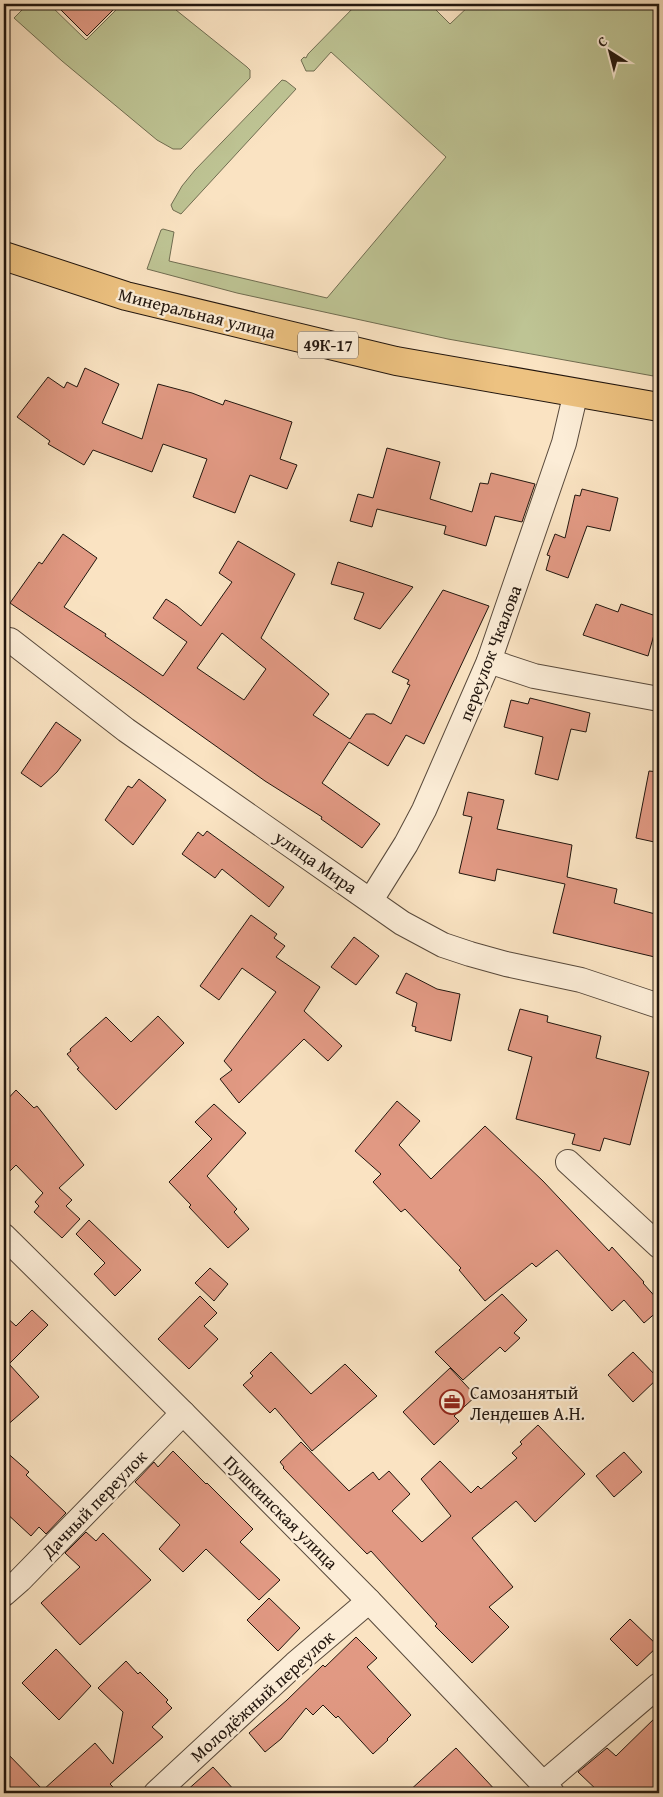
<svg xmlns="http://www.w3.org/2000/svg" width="663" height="1797" font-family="'Gentium Book Plus',serif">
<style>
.green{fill:#bec494;stroke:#706d51}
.building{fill:#e19983;stroke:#22160e;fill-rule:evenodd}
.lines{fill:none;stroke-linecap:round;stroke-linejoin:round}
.minor-casing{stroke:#58493b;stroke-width:26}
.primary-casing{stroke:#22160e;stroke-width:30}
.minor{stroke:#fcedd7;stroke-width:24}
.primary{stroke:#edc281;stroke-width:28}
.labels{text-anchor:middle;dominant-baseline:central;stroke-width:4.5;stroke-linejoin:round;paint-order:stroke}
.shield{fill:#fcedd7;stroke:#63564a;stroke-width:1}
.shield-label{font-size:16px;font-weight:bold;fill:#22160e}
.street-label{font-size:18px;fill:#22160e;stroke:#fcedd7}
.poi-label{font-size:18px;fill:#22160e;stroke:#fcedd7;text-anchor:start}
</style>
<rect width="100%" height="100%" fill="#fae3c2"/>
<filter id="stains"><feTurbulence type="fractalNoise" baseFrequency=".004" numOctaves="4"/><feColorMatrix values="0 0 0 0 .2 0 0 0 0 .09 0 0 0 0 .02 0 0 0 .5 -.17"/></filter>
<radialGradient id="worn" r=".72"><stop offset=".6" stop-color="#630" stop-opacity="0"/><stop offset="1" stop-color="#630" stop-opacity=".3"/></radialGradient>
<!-- green -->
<g class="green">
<path d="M28,4h21l37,36 36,-36h59l-5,6 71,57 3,3v8l-69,71h-8l-16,-9 -95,-79 -48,-43z"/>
<path d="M357,4h73l20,20 21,-20h188v373l-211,-38 -211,-46 -90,-24 14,-39 2,-1 11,3 -5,29 158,37 119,-141 -115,-105 -17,19h-8l-5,-11 3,-3 2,1 2,-4z"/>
<path d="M282,80l4,1 10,8 -115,125 -8,-4 -2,-5 11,-19 13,-16z"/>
</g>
<!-- building -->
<g class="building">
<path d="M55,4h64l-32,32z"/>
<path d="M85,368l34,16 -17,39 40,16 16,-55 34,9 31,12 2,-5 67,22 -12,37 17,6 -10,24 -37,-14 -15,38 -42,-16 14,-38 -44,-15 -11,28 -59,-22 -9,15 -36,-21 2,-3 -33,-24 31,-40 16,11 3,-6 10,5z"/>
<path d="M387,448l53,14 -10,37 42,13 8,-29 8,1 3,-11 44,11 -13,38 -27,-6 -9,30 -42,-12 2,-8 -69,-17 -5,18 -22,-6 8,-27 15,4z"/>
<path d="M582,489l36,9 -8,33 -23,-5 -19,52 -22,-8 4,-14 -3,-1 8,-21 10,4 10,-43 5,1z"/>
<path d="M63,534l34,24 -33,49 42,27 -1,2 58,40 24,-34 -34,-24 13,-19 11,7 24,20 31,-44 -13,-9 19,-32 57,33 -34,64 68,56 -16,21 37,24 16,-25h8l17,10 19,-39 -3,-1 2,-4 -17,-8 51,-82 46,16 -65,138 -18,-9 -18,31 -39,-24 -27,41 58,41 -18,24 -41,-29 1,-2 -57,-36 -135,-96 -120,-82 29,-41 3,2zM222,633l44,36 -22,31 -47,-32z"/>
<path d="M338,562l75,25 -33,42 -26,-10 10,-26 -33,-9z"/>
<path d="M596,604l22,8 3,-8 38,13 -11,39 -65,-21z"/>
<path d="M530,698l60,15 -4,19 -15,-3 -13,51 -23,-6 8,-37 -39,-10 7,-27 17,4z"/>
<path d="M56,722l25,18 -24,32 -16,15 -20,-14z"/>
<path d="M649,771l10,1v71l-23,-5z"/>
<path d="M139,779l27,21 -33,45 -28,-25 23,-34 4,2z"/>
<path d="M468,792l36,8 -7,29 75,16 -5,32 50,12 -3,14 45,12v43l-106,-25 12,-49 -68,-15 -2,12 -36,-8 13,-56 -9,-2z"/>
<path d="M207,831l77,56 -15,20 -47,-38 -7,9 -33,-24 16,-22 5,4z"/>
<path d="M251,915l26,19 -3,4 11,8 -9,11 44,30 -16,24 38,35 -14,15 -24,-22 -65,64 -19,-24 12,-9 -8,-9 52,-69 -34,-24 -23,32 -19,-14z"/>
<path d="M354,937l25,19 -23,29 -25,-18z"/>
<path d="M406,973l31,16 23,5 -9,47 -36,-10 1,-4 -4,-1 5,-23 -21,-10z"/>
<path d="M520,1009l28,7 -1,6 54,14 -5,22 53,14 -19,73 -26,-7 -4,13 -28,-7 3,-10 -59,-15 16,-62 -24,-7z"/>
<path d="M158,1016l26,27 -68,67 -39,-41 2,-1 -12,-14 4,-3 -1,-2 36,-32 25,25z"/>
<path d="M16,1090l18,18 3,-2 47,59 -25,23 13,12 -6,6 14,13 -18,19 -28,-26 5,-6 -4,-4 8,-9 -27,-28 -12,12v-74z"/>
<path d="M397,1101l23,20 -21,24 32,34 54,-53 58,55 66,70 3,-4 32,35 -1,1 16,18v9l-15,13 -20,-23 -12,11 -55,-61 -21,17 -4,-4 -47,38 -26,-31 2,-2 -56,-59 -4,3 -28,-30 8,-8 -26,-23z"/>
<path d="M214,1104l32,29 -39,43 30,33 -3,3 15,17 -21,19 -39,-41 2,-2 -22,-23 43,-43 -17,-17z"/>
<path d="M89,1220l52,50 -26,26 -21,-22 11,-11 -29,-29z"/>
<path d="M210,1268l18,16 -14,17 -19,-18z"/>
<path d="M502,1294l25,26 -13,13 6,5 -15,14 -5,-5 -37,33 -28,-28z"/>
<path d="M200,1296l17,17 -13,13 14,13 -29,30 -31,-30z"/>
<path d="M32,1310l16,15 -39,39 30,33 -35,31v-113l12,11z"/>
<path d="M271,1352l40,42 34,-30 32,32 -65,55 -37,-43 -5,5 -27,-28 10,-9 -3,-3z"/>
<path d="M633,1352l25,26 -25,24 -25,-27z"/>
<path d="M450,1368l26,28 -22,20 5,5 -25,24 -31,-33z"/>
<path d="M538,1425l47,49 -50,48 -19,-21 -44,37 41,49 -24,20 20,20 -37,36 -37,-37 2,-2 -66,-73 -4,3 -84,-86 1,-1 -4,-5 21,-20 48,49 24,-19 6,8 10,-9 21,23 -18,17 30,31 29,-26 -30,-37 19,-18 31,32 7,-7 3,3 36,-31 -5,-5 10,-9 -2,-2z"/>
<path d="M4,1450l25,22 -3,3 40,38 -20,21 -7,-7 -8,9 -27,-25z"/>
<path d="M173,1451l33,33 1,-1 46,46 -13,13 40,38 -21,20 -53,-51 -23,23 -24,-23 21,-24 -45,-43 19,-20 4,5z"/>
<path d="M624,1452l18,20 -28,25 -18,-21z"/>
<path d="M86,1532l10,9 7,-8 48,47 -71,65 -39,-42 39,-36 -15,-14z"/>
<path d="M269,1598l31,30 -22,23 -31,-31z"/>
<path d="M630,1619l28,27 -21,20 -27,-27z"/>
<path d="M356,1637l21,21 -10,9 44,48 -24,24 1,1 -15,14 -35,-38 -2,2 -13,-13 -10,10 -7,-7 -25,31 -16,13 -16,-19 38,-33 36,-35 2,2z"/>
<path d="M56,1649l35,37 -32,34 -37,-37z"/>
<path d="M126,1661l12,13 2,-2 28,28 -2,2 6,6 -20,19 11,10 -53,47 9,9h-115v-43l39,40 52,-47 18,21 10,-52 -25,-24z"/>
<path d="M659,1714v70l-9,9h-50l-22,-21 29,-24 9,8z"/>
<path d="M456,1748l42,45h-91z"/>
<path d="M213,1767l24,26h-53z"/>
</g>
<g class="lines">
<defs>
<g id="minor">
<path d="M10,640l116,90 276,193 41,22 27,9 36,10 75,16 78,26"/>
<path d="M489,661l45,15 125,23"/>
<path d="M371,900l35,-56 18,-34 65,-149 75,-218 12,-51"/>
<path d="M568,1162l91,84"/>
<path d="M4,1236l179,177 186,188 183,192"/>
<path d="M4,1594l16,-14 163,-167"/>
<path d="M543,1784l116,-99"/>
<path d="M156,1793l139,-129 74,-63"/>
</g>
<path id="primary" d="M4,256l122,40 270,65 263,46"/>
</defs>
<!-- minor casing -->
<use href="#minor" class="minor-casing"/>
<!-- primary casing -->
<use href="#primary" class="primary-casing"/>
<!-- minor -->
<use href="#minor" class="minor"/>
<!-- primary -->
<use href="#primary" class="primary"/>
</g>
<!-- icons -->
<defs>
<symbol id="office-ring" viewBox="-11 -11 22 22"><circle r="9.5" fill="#fcedd7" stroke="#8f2418" stroke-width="1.5"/><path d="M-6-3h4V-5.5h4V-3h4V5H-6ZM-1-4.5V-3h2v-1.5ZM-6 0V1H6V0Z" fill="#8f2418"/></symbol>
</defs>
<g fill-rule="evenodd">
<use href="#office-ring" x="438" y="1388" width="28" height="28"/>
</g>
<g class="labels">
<!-- shield labels -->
<rect class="shield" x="298" y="331.5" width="60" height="27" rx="4"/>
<g class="shield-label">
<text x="328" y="345">49К-17</text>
</g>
<!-- street labels -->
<g class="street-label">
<text transform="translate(197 313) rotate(14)">Минеральная улица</text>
<text transform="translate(490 653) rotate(-69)">переулок Чкалова</text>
<text transform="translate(316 862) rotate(35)">улица Мира</text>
<text transform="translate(94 1504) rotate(-46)">Дачный переулок</text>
<text transform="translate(281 1512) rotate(45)">Пушкинская улица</text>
<text transform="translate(262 1696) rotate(-42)">Молодёжный переулок</text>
</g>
<!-- poi labels -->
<g class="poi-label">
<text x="470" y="1392">Самозанятый<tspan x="470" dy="21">Лендешев А.Н.</tspan></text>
</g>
</g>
<!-- margin -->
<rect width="663" height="1797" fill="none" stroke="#fae3c2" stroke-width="20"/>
<rect x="5" y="5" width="653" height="1787" fill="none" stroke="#22160e" stroke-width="2.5"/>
<rect x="10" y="10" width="643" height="1777" fill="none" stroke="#22160e"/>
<!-- north arrow -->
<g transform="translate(610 52) rotate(324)" stroke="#fcedd7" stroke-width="4" paint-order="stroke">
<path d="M0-4L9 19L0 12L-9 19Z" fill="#22160e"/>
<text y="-8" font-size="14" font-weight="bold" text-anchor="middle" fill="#22160e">С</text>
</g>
<rect width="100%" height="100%" filter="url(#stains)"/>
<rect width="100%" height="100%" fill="url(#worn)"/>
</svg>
